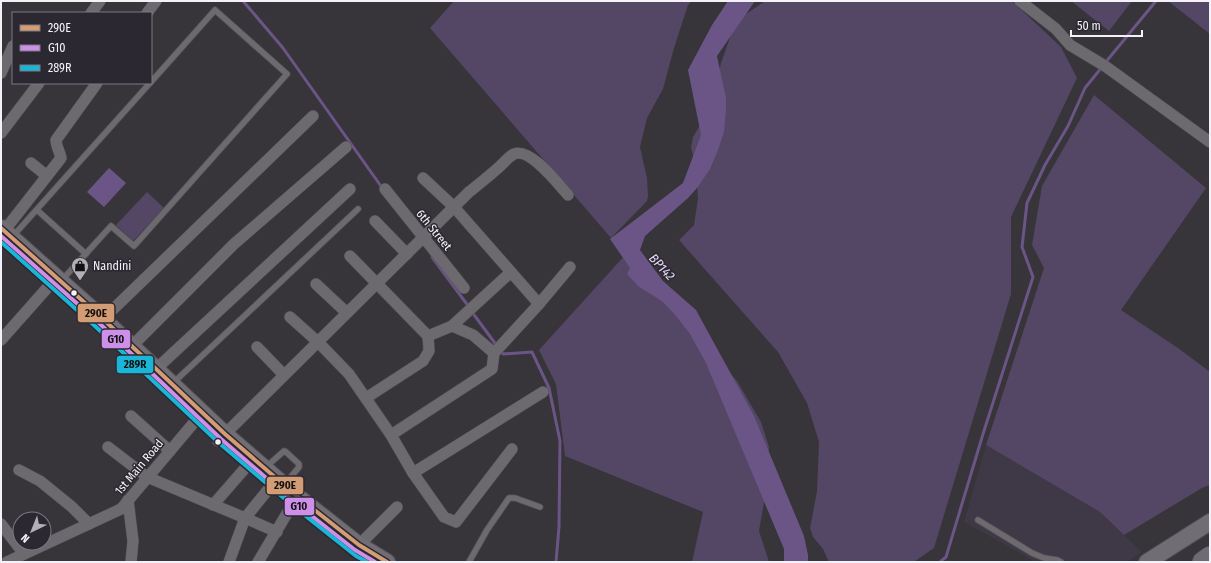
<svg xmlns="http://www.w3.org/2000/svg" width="1211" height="563" font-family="'Fira Sans Condensed',sans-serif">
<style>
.built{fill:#3f3847}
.green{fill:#544665}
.water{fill:#6b5586}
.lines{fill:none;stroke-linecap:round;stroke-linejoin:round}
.stream{stroke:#6b5586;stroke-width:3}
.lane-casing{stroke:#525054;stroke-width:7}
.street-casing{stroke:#525054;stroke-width:12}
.secondary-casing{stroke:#525054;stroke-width:18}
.highway-casing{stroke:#525054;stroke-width:22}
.lane{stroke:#6d6a6f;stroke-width:5.5}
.street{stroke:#6d6a6f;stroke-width:11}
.secondary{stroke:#706d74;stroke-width:16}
.highway{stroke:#6f6b75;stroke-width:21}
.bus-1-casing{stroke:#2c2831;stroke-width:7}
.bus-2-casing{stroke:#2c2831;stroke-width:7}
.bus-3-casing{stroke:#2c2831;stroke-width:7}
.bus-1{stroke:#d39c74;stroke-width:4}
.bus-2{stroke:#ce8fe9;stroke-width:4}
.bus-3{stroke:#1ab6d8;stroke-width:4}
.bus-dot{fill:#f4f2f8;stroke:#2c2831;stroke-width:1.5}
.labels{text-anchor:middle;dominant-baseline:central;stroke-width:3;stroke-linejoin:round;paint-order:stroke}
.street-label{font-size:12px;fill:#f4f2f8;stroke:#2c2831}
.poi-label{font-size:12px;fill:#f4f2f8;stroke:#2c2831;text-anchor:start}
.water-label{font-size:13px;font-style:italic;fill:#e7d9fa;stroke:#2c2831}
.line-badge{stroke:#2c2831;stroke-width:1.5}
.pale-badge-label{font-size:11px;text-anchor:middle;font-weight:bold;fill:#111}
</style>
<rect width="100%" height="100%" fill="#37343a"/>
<!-- built -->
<path class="built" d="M986,445l114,67 42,40 -15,10h-91l-72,-40z"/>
<!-- green -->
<g class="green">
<path d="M454,1h238l-4,4 -14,43 -11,41 -16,29 -7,29 7,31 1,18 -1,5 -36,37 -181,-210z"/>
<path d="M765,1h247l49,46 16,31 -66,139v77l-77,254 -20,14h-85l-6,-13 -10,-12 -3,-9 7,-37 2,-49 -12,-39 -29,-51 -99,-112 15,-15 4,-26 -2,-28 -5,-24 2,-10 17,-29 11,-45 12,-34 10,-13z"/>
<path d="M1071,1h61l-23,30z"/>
<path d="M1168,1h42v33z"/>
<path d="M1094,95l112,93 -85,122 57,38 32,24v113l-8,3 -78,47 -24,-23 -114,-67 58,-177 -12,-23 10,-59z"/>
<path d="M147,192l17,16 -31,33 -17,-16z"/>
<path d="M626,254l111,127 24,41 8,25 -2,38 -8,46 10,31h-77l11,-50 -138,-56 -9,-72 -17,-34z"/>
</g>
<!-- water -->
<g class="water">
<path d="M728,1h27l-38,55 9,42v12l-2,22 -6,18 -8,19 -13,19 -9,10 -43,38 -5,14 23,31 33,29 58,106 50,120 4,19v7h-24v-13l-78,-186 -16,-29 -14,-18 -13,-14 -25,-16 -11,-12 3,-6 -20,-29 73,-56 18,-48 -13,-65 24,-45z"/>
<path d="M109,168l17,15 -22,24 -17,-15z"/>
</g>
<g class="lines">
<!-- stream -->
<g class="stream">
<path d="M243,1l40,47 100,141"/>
<path d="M1105,63l51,-62"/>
<path d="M432,257l37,50"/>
<path d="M472,312l25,34"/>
<path d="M501,351l2,3 29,-2 17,36 11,53 -1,86 -3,35"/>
<path d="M940,562l6,-5 37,-123 50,-157 -11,-30 5,-44 18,-38 23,-39 17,-38 17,-21"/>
</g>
<defs>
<g id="lane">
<path d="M37,210l49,44"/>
<path d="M13,236l137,-153"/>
<path d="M62,280l49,-54 23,20 153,-172 -72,-64 -64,72"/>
<path d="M172,384l186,-175"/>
<path d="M266,467l18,-16 2,1 13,12v3l-14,17"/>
<path d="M978,520l54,33 12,5 13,2 4,2"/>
<path d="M469,562l18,-32 22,-32h6l25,9"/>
</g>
<g id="street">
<path d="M1020,1l36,28 14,16 35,21 105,76"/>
<path d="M91,13l9,-12"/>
<path d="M147,13l9,-12"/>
<path d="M1,73l12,-27"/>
<path d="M1,133l38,-50"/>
<path d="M31,163l16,13"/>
<path d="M423,178l31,29 85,97"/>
<path d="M385,189l79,99"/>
<path d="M375,221l32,33"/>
<path d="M4,231l57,-73c-1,-6 -5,-12 -5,-18l41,-57"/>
<path d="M350,256l78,80"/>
<path d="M316,284l31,29"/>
<path d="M290,317l28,25 31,32 42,61 22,38 31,44 12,5 56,-73"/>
<path d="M103,319l210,-203"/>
<path d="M452,326l21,9 21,18"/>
<path d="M1,340l55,-62"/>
<path d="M132,346l102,-102 112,-97"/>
<path d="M257,347l27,28"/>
<path d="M156,369l194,-180"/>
<path d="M366,398l57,-37 6,-10 -1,-15 24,-10 59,-54"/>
<path d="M131,416l39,35"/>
<path d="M391,435l101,-66 2,-16 45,-49 31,-37"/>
<path d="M218,441l251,-249c10,-8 19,-15 29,-24 5,-4 10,-11 16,-14 16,-7 44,30 54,41"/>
<path d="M108,447l39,30 98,41 32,14"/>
<path d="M19,470l21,11 32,26 17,17"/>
<path d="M413,473l130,-81"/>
<path d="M128,500l5,41 -2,21"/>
<path d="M213,505l34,-39"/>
<path d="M1,524l23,30"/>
<path d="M359,545l38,-38"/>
<path d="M7,562l114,-53 81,-96"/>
<path d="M229,562l16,-44 26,-32"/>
<path d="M258,562l34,-57"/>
</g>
<g id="secondary">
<path d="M1,228l102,91 122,115 73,63 61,48 28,17"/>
<path d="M1147,562l63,-40"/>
</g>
<path id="highway" d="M1203,562l7,-5"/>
</defs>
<!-- lane casing -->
<use href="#lane" class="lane-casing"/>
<!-- street casing -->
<use href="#street" class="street-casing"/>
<!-- secondary casing -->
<use href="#secondary" class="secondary-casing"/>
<!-- highway casing -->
<use href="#highway" class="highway-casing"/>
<!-- lane -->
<use href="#lane" class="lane"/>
<!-- street -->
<use href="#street" class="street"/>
<!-- secondary -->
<use href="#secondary" class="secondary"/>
<!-- highway -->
<use href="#highway" class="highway"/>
<defs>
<path id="bus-1" d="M1,228l102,91 122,115 73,63 61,48 28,17"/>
<path id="bus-2" d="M1,236l98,87 122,116 73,63 61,48 20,12"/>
<path id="bus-3" d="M1,242l95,85 122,115 74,63 64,51 11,6"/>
</defs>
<!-- bus-1 casing -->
<use href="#bus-1" class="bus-1-casing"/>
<!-- bus-2 casing -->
<use href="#bus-2" class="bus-2-casing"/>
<!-- bus-3 casing -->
<use href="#bus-3" class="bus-3-casing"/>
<!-- bus-1 -->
<use href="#bus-1" class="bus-1"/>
<!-- bus-2 -->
<use href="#bus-2" class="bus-2"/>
<!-- bus-3 -->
<use href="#bus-3" class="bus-3"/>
</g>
<!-- icons -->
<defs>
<symbol id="shop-pin" viewBox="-11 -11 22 30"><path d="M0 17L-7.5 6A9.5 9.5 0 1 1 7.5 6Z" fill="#b2b0b6" stroke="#2c2831"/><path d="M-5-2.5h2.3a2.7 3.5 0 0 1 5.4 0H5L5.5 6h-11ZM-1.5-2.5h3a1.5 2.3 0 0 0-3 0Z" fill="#111"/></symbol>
</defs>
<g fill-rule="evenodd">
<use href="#shop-pin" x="70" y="256" width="20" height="27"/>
</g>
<!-- markers -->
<g class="bus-dot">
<circle cx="74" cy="293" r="3.5"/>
<circle cx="218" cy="442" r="3.5"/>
</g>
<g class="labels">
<!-- street labels -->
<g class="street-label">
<text transform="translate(434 230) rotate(51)">6th Street</text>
<text transform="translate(139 467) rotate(-50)">1st Main Road</text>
</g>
<!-- poi labels -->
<g class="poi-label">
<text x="93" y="266">Nandini</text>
</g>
<!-- water labels -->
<g class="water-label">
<text transform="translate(662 267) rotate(47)">BP142</text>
</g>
</g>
<g class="line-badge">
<rect x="77" y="303" width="38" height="20" rx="4" fill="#d39c74"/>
<rect x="101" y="329" width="30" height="20" rx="4" fill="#ce8fe9"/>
<rect x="116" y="355" width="38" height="19" rx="4" fill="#1ab6d8"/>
<rect x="266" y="476" width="38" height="19" rx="4" fill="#d39c74"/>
<rect x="284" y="497" width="31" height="19" rx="4" fill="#ce8fe9"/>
</g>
<g class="pale-badge-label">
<text x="96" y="317">290E</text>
<text x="116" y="343">G10</text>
<text x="135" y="368">289R</text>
<text x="285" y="489">290E</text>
<text x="299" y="510">G10</text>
</g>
<!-- border -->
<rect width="1211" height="563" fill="none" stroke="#f4f2f8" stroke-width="4"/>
<!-- legend -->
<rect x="12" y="12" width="140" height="72" fill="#2c2831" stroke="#7c7981"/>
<rect x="20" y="25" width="20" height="6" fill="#d39c74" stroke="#7c7981"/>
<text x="48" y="32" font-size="12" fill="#f4f2f8">290E</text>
<rect x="20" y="45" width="20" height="6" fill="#ce8fe9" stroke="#7c7981"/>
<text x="48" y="52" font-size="12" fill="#f4f2f8">G10</text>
<rect x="20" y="65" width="20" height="6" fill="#1ab6d8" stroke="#7c7981"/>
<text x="48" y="72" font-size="12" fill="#f4f2f8">289R</text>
<!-- north arrow -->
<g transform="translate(32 531) rotate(223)"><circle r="19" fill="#2c2831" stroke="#7c7981"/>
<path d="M0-3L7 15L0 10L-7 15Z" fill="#b2b0b6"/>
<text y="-6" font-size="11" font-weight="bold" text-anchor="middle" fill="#f4f2f8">N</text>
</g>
<!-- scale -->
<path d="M1071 30v6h71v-6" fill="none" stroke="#f4f2f8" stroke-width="2"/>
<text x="1077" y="30" font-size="12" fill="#f4f2f8" stroke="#2c2831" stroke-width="3" paint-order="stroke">50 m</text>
</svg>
